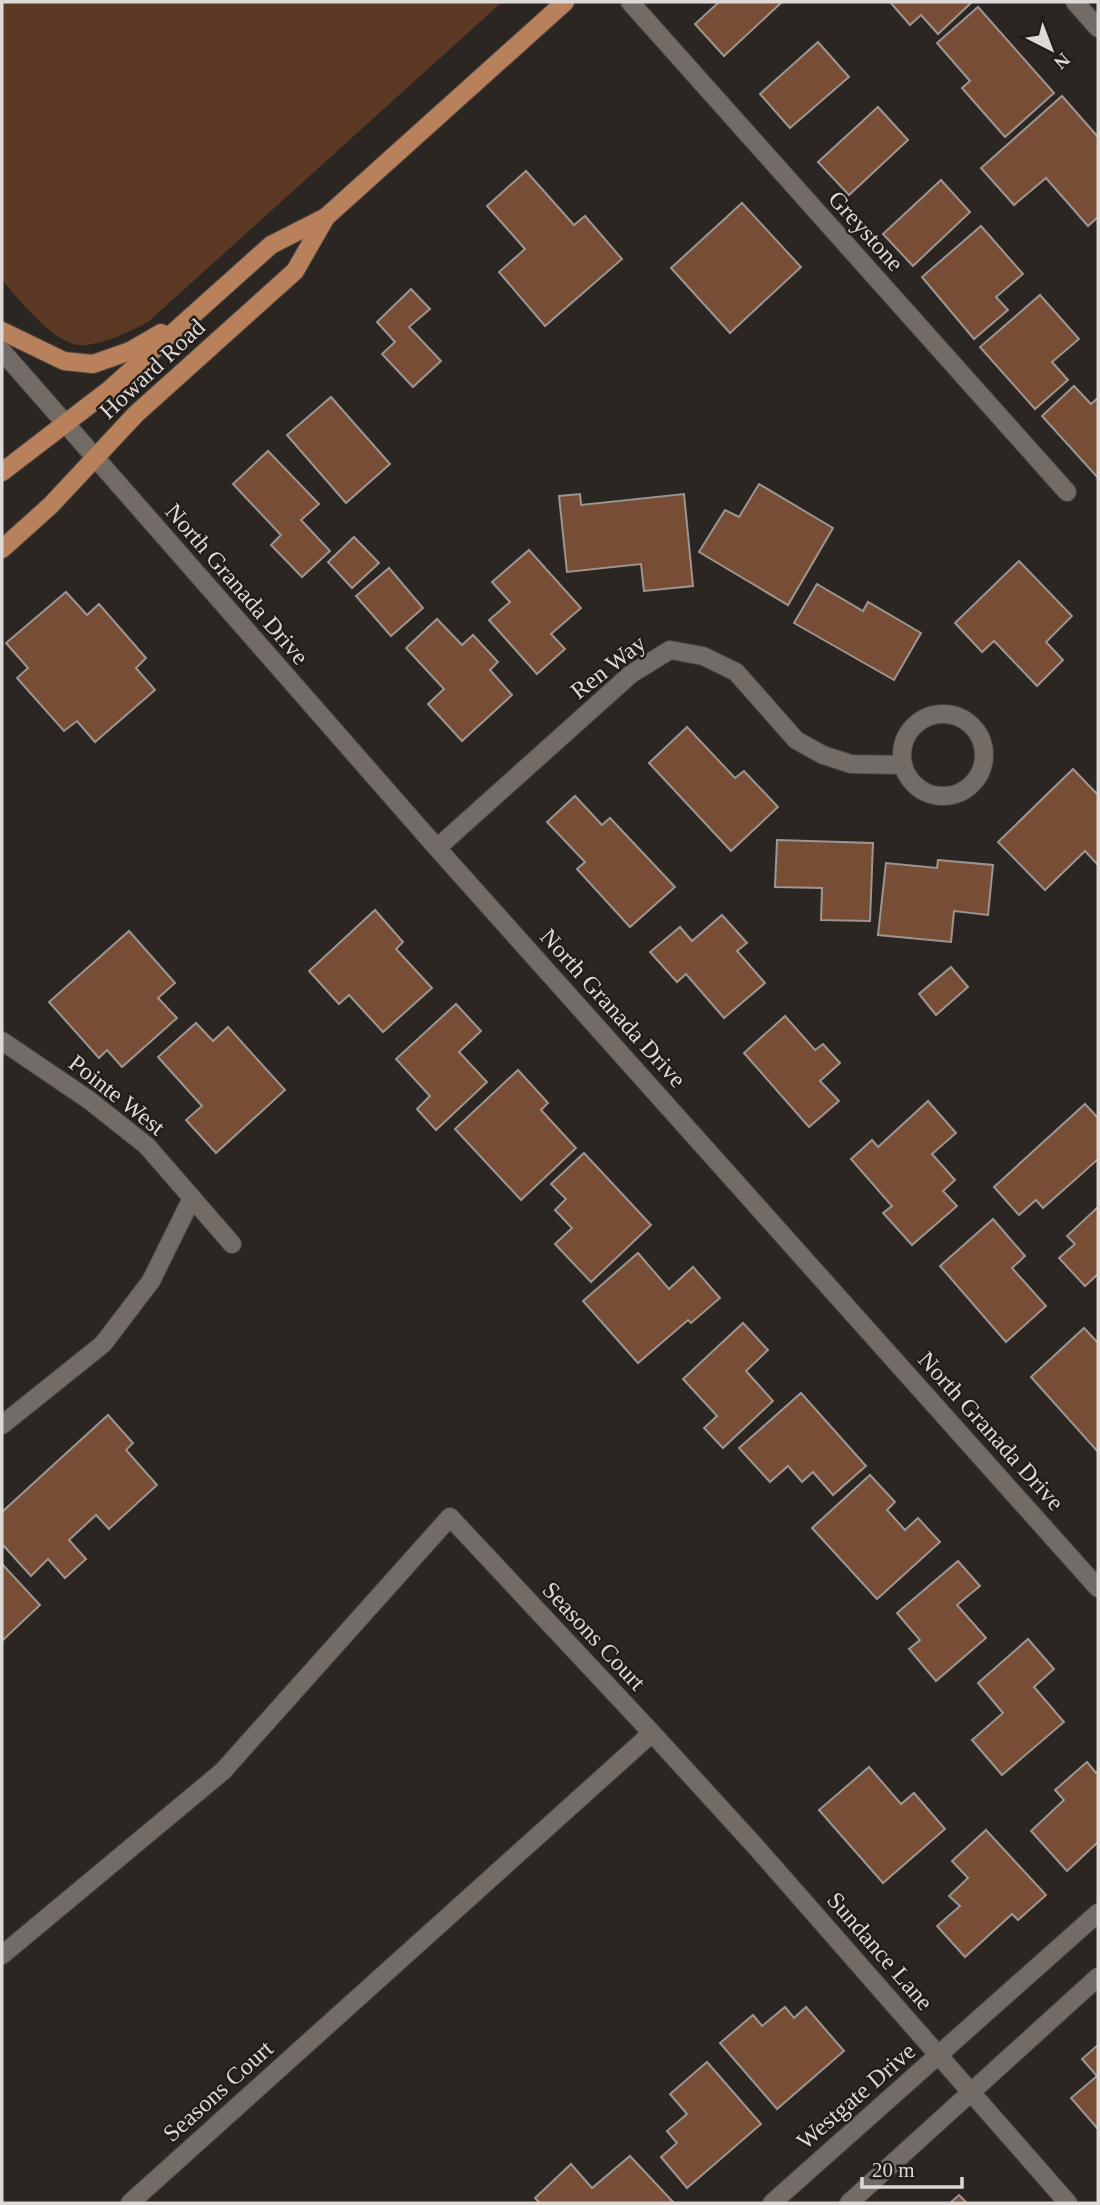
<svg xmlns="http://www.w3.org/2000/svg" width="1100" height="2205" font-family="'Times New Roman',serif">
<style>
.green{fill:#5c3924}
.building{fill:#774e35;stroke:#9d9591;stroke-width:2}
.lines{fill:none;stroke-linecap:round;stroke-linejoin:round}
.minor-casing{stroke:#494441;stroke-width:20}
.major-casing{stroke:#494441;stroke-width:20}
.minor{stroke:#726b66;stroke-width:18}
.major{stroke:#b8805b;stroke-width:18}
.labels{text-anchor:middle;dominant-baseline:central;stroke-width:5;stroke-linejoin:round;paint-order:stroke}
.street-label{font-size:24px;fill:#ddd9d6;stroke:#231d19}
</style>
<rect width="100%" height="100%" fill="#2c2623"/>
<!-- green -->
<path class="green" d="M2,2h500l-355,321c-20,9 -40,20 -62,22 -28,4 -65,-45 -83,-65z"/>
<!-- building -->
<g class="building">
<path d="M719,2h63l-58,54 -29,-32z"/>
<path d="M890,2h82l-34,32 -17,-19 -11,10z"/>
<path d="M978,7l76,86 -49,44 -43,-49 8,-7 -33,-38z"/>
<path d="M818,42l31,35 -59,51 -30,-34z"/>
<path d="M1062,96l36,41v80l-10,9 -42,-48 -32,27 -33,-37z"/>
<path d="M878,107l30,33 -59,55 -31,-33z"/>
<path d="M526,171l48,54 11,-9 37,43 -77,67 -46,-54 26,-23 -38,-43z"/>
<path d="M941,180l29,32 -57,54 -30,-32z"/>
<path d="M742,203l59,64 -71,66 -59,-65z"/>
<path d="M981,226l42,48 -27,23 12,13 -34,29 -52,-62z"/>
<path d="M411,289l19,20 -21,18 32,34 -28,26 -31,-33 13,-12 -18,-20z"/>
<path d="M1040,295l39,44 -27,23 16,18 -33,29 -55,-62z"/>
<path d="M1074,386l17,18 7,-6v80l-56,-62z"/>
<path d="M331,397l59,67 -44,39 -59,-68z"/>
<path d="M268,451l51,53 -18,16 29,31 -28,26 -31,-32 10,-10 -48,-51z"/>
<path d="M759,484l74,44 -45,77 -89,-53 26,-42 14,7z"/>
<path d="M580,494l1,11 103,-11 9,92 -49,5 -3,-27 -74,8 -8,-76z"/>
<path d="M354,537l25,26 -27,25 -24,-26z"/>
<path d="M529,550l52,58 -30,26 14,15 -28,25 -48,-54 21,-18 -18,-20z"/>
<path d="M1019,561l53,55 -26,26 17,18 -26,26 -43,-45 -12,11 -27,-29z"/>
<path d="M389,568l34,40 -32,28 -35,-40z"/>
<path d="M817,584l46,27 5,-9 53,31 -27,47 -100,-57z"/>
<path d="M66,592l21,23 12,-11 47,54 -10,10 19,22 -60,52 -18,-21 -13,10 -47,-53 11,-10 -22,-25z"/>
<path d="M437,619l25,26 11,-10 25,27 -8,8 22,25 -50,46 -34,-37 16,-15 -38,-41z"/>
<path d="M687,727l48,51 9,-7 34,36 -47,44 -82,-88z"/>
<path d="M1073,769l25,26v70l-13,-14 -40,39 -47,-48z"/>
<path d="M575,796l27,29 8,-7 65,69 -45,40 -53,-58 8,-7 -38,-40z"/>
<path d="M777,840l96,3 -3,78 -49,-1 1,-32 -47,-1z"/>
<path d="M938,860l55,5 -5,50 -34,-4 -3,31 -73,-7 8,-72 51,5z"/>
<path d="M375,910l28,32 -7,7 36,39 -49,44 -34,-37 -10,9 -30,-33z"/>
<path d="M722,915l25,28 -10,8 28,32 -41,35 -38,-44 -9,8 -27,-30 30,-25 12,14z"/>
<path d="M129,931l46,52 -17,15 19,20 -55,49 -15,-17 -8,8 -50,-56z"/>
<path d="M951,967l17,20 -32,28 -17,-21z"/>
<path d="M456,1004l25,27 -22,21 28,30 -51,48 -19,-21 13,-13 -34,-37z"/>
<path d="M785,1016l30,34 8,-6 17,19 -20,18 19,20 -30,26 -65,-74z"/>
<path d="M196,1023l17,18 15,-14 57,63 -69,63 -30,-33 16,-14 -44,-49z"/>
<path d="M518,1070l30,33 -7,7 35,38 -55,52 -66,-71z"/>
<path d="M928,1101l28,32 -24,21 23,26 -12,11 14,15 -45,39 -29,-32 9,-7 -41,-47 21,-19 6,7z"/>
<path d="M1085,1104l13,14v43l-1,-1 -54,48 -7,-8 -17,15 -25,-28z"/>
<path d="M584,1153l67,72 -60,57 -36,-38 17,-16 -17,-18 11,-11 -15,-15z"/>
<path d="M1098,1207v67l-13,12 -26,-28 16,-14 -8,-8z"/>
<path d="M993,1219l32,37 -13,12 34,38 -40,36 -66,-76z"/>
<path d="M638,1253l31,36 24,-22 27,31 -29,25 -3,-3 -50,43 -55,-62z"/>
<path d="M743,1323l25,27 -22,21 27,30 -50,47 -19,-20 13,-12 -34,-37z"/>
<path d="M1084,1328l14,15v109l-67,-75z"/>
<path d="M801,1393l65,73 -33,29 -20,-23 -11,10 -14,-16 -18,16 -31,-34z"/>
<path d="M108,1415l25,28 -7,7 31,35 -48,44 -13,-14 -27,25 17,19 -21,19 -17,-19 -17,17 -29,-32v-32z"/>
<path d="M870,1475l25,27 -8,8 18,20 13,-12 22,24 -63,57 -65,-71z"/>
<path d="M958,1561l22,25 -23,19 29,33 -50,43 -27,-32 11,-9 -23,-27z"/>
<path d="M2,1564l38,41 -38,36z"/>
<path d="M1028,1639l26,30 -20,18 30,35 -62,53 -30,-35 31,-27 -25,-30z"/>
<path d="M1087,1762l9,11 2,-2v71l-31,29 -36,-40 33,-31 -9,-10z"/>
<path d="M869,1767l32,37 13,-11 31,36 -62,54 -64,-73z"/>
<path d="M986,1830l60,65 -28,25 -6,-6 -47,43 -28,-31 23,-20 -11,-10 19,-18 -16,-17z"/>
<path d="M785,2007l9,11 12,-11 38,44 -67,58 -57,-66 33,-28 9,11z"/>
<path d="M1098,2045v84l-27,-31 26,-22 -15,-17z"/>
<path d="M707,2062l54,62 -74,64 -26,-31 16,-14 -10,-12 20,-17 -17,-20z"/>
<path d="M630,2156l44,47h-134l-5,-5 36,-34 21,24z"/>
<path d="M959,2195l8,8h-17z"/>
</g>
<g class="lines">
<defs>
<g id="minor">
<path d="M630,2l437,490"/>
<path d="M1075,2l23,26"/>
<path d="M2,351l435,497 661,740"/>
<circle cx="943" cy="755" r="41"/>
<path d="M437,848l194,-174 39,-24 33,6 33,16 60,68 27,15 28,9 51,1"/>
<path d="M2,1041l87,59 58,46 85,98"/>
<path d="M2,1425l101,-81 48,-63 40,-81"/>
<path d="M652,1733l104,114 312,356"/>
<path d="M2,1955l221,-184 227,-254 202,216 -522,470"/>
<path d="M772,2203l326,-290"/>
<path d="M849,2203l249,-226"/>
</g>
<g id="major">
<path d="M2,331l62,30 29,3 37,-13 31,-18"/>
<path d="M2,472l107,-82 162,-145 55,-28 239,-215"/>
<path d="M2,549l49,-44 85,-91 159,-143 31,-54"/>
</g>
</defs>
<!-- minor casing -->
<use href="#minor" class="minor-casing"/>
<!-- major casing -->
<use href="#major" class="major-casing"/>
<!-- minor -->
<use href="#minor" class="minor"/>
<!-- major -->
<use href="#major" class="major"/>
</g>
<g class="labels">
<!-- street labels -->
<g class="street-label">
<text transform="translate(866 231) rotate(48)">Greystone</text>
<text transform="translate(152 369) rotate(-43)">Howard Road</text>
<text transform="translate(237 584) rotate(49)">North Granada Drive</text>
<text transform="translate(608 667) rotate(-38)">Ren Way</text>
<text transform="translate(613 1008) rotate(48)">North Granada Drive</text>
<text transform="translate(117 1095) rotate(38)">Pointe West</text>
<text transform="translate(991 1431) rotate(48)">North Granada Drive</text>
<text transform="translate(594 1636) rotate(47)">Seasons Court</text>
<text transform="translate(880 1951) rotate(49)">Sundance Lane</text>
<text transform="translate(218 2091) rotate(-42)">Seasons Court</text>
<text transform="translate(856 2096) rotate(-41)">Westgate Drive</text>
</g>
</g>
<!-- border -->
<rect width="1100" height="2205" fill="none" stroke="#ddd9d6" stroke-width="7"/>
<!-- north arrow -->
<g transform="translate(1051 49) rotate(138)" stroke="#231d19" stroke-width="5" paint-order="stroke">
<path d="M0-5L12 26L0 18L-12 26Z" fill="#ddd9d6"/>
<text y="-10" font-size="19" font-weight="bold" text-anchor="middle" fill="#ddd9d6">N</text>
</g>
<!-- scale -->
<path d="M862 2177v10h100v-10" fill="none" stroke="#ddd9d6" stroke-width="3.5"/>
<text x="872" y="2177" font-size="21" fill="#ddd9d6" stroke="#231d19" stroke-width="5" paint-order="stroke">20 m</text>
</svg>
